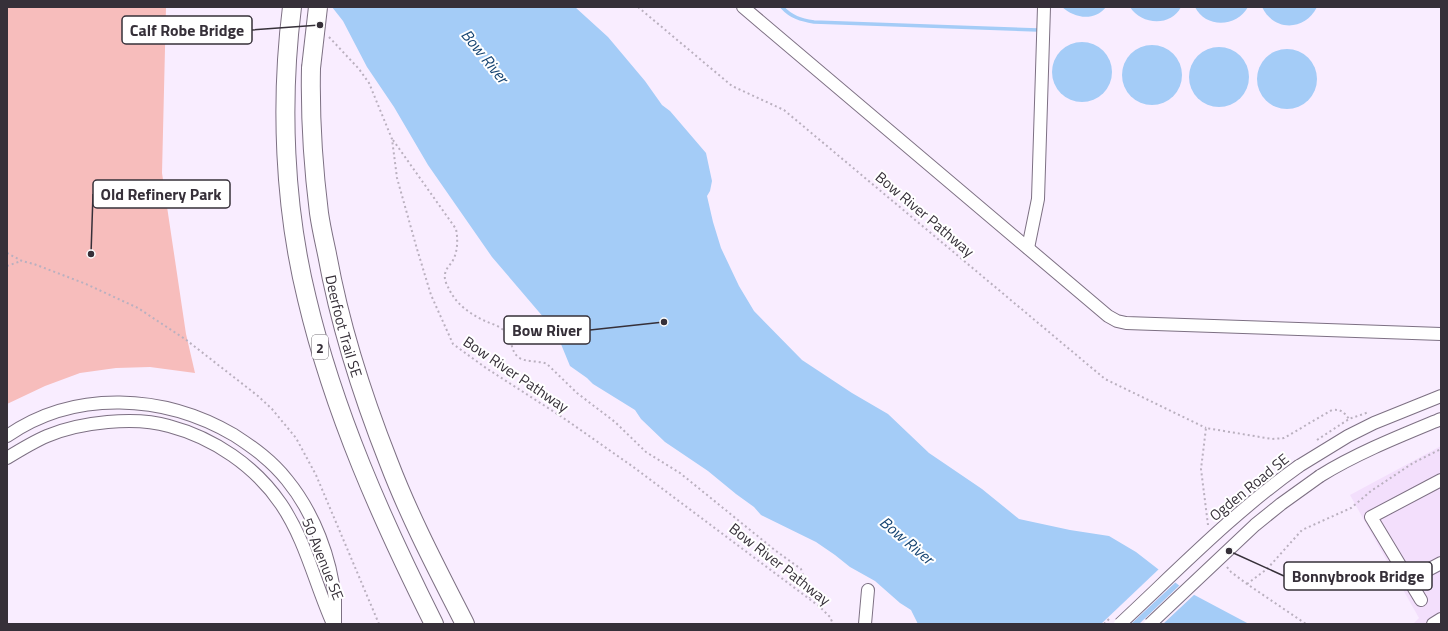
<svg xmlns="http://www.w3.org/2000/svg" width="1448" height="631" font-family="'Titillium Web',sans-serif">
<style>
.built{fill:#f3dffc}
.green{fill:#f7bdbc}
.water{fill:#a4ccf7}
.pier{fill:#f9edff}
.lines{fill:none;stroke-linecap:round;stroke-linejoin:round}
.stream{stroke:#a4ccf7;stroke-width:3.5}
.minor-casing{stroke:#7d7083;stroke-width:14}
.highway-casing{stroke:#7d7083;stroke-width:20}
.path{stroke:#bab0bf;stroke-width:2;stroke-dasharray:2 3;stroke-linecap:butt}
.minor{stroke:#fff;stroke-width:12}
.highway{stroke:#fff;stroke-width:18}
.minor-bridge-casing{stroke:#7d7083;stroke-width:14;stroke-linecap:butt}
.highway-bridge-casing{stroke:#7d7083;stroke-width:20;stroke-linecap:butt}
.path-bridge{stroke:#bab0bf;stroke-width:2;stroke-dasharray:2 3;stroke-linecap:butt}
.minor-bridge{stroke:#fff;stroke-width:12}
.highway-bridge{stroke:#fff;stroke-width:18}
.labels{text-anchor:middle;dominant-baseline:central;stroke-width:4;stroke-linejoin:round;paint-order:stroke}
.shield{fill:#fff;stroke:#726e74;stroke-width:1}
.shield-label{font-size:14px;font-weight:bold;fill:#363039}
.street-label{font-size:15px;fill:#363039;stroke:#fff}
.water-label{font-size:16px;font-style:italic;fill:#174573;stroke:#fff}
.leader{fill:none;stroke:#363039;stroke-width:1.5}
.callout-dot{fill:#363039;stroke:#fff;stroke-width:1.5}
.callout{fill:#fff;stroke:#363039;stroke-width:1.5}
.callout-label{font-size:16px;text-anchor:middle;font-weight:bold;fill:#363039}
</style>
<rect width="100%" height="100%" fill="#f9edff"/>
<!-- built -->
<path class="built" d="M1441,446v178h-28l6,-6 -69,-123z"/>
<!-- green -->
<path class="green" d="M7,7h159l-4,166 24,161 9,39 -45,-6 -34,1 -36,5 -35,13 -38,18z"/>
<!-- water -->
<g class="water">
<path d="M332,7h243l33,30 37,44 17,24 8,6 36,42 6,28 -2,10 -3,5 6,26 8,26 18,38 15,25 48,49 50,33 36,21 41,39 53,36 37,30 51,11 39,6 27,16 49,38 64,34h-331l-7,-14 -11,-7 -25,-22 -25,-14 -15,-12 -19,-13 -55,-27 -7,-8 -18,-13 -28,-23 -43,-29 -24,-23 -6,-9 -42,-26 -6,-6 -17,-12 -14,-34 -64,-75 -64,-92 -34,-58 -27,-40 -24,-46z"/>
<path d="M1062,7h44c-12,15 -32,11 -44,0z"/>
<path d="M1130,7h51c-10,20 -40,18 -51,0z"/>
<path d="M1195,7h53c-11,20 -42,22 -53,0z"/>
<path d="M1262,7h55c-12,24 -43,25 -55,0z"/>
<circle cx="1082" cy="72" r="30"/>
<circle cx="1152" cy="75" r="30"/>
<circle cx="1219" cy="77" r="30"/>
<circle cx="1287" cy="79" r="30"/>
</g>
<!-- pier -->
<g class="pier">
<path d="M1160,568l17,13 -46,43h-30z"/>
<path d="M1181,584l15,9 -33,31h-24z"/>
</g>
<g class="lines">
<!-- stream -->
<path class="stream" d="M782,7c9,10 19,13 32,15l224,8"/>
<defs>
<g id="minor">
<path d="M743,7l365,309 9,5 9,2 315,11"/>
<path d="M1028,248l10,-49 6,-192"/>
<path d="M7,436c68,-47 157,-42 227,-1 20,13 38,26 53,45 27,33 44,78 48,120 0,8 0,16 0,24"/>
<path d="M7,458c13,-8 26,-16 40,-22 33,-14 88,-20 122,-10 45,12 86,40 112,78 25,37 34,80 52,120"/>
<path d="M1299,466l49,-30 26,-13 67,-27"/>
<path d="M1320,476c37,-23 80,-40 121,-57"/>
<path d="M1409,580l32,-17"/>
<path d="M1421,600l-50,-83 70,-37"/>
<path d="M865,624l3,-34"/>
<path d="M1433,624l8,-5"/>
</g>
<g id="highway">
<path d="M292,7c-12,95 -8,199 15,292 27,114 75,221 127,325"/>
<path id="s1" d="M311,68c-1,48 2,97 8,145 2,14 5,27 8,41 13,72 35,141 62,209 21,55 49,108 76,161"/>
</g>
</defs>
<!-- minor casing -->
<use href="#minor" class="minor-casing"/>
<!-- highway casing -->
<use href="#highway" class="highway-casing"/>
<!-- path -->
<g class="path">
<path d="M638,7l94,79 52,24 321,269 101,49"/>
<path d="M329,37l30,32 10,14 23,56 5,39 20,71 14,46 22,49 33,24 76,49 70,49 188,141 10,10 3,7"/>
<path d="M393,140l63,89c2,10 2,23 -4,33 -3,4 -7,8 -7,13 -1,5 2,10 4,14 7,15 21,25 36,32 7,3 16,5 21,12 6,7 5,18 12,24 8,6 20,3 29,7l30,29 38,29 31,30 34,21 96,78 25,18 9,29"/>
<path d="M7,253l15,8 12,3 52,20 52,24 47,31 73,57 14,13 24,29 20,37 63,149"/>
<path d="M7,266l14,-5"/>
<path d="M1317,440l32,-21 20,-7"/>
<path d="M1208,525l-7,-56 5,-41 66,11 12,-1 48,-28c9,-1 12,2 17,9"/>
<path d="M1227,567l4,5 16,12 59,40"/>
<path d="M1247,584l20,-15 35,-39 49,-22 20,-17 42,-28 28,-14"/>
</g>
<!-- minor -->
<use href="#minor" class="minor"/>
<!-- highway -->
<use href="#highway" class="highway"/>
<defs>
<g id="minor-bridge">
<path d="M1120,624c58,-54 114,-112 179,-158"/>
<path d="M1150,624l105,-99 26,-21 39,-28"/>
</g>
<path id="highway-bridge" d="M311,68l7,-61"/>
</defs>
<!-- minor-bridge casing -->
<use href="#minor-bridge" class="minor-bridge-casing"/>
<!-- highway-bridge casing -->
<use href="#highway-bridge" class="highway-bridge-casing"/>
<!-- path-bridge -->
<path class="path-bridge" d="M1104,624l5,-5"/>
<!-- minor-bridge -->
<use href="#minor-bridge" class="minor-bridge"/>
<!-- highway-bridge -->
<use href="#highway-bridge" class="highway-bridge"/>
</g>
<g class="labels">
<!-- shield labels -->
<rect class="shield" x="312" y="335" width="16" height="24" rx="3"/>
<g class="shield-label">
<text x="320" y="347">2</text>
</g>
<!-- street labels -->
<g class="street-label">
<text transform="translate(925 214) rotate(40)">Bow River Pathway</text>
<text stroke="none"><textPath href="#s1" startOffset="261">Deerfoot Trail SE</textPath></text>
<text transform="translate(516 374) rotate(34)">Bow River Pathway</text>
<text transform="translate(1249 487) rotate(-39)">Ogden Road SE</text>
<text transform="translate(323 559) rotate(68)">50 Avenue SE</text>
<text transform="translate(780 564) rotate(38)">Bow River Pathway</text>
</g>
<!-- water labels -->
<g class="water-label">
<text transform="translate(485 56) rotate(51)">Bow River</text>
<text transform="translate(907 540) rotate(40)">Bow River</text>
</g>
</g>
<!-- callouts -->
<path class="leader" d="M320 25L252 30M91 254L93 194M664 322L590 330M1229 551L1284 576"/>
<g class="callout-dot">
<circle cx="320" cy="25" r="4"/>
<circle cx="91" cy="254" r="4"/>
<circle cx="664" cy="322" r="4"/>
<circle cx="1229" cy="551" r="4"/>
</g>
<g class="callout">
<rect x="122" y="16" width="130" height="28" rx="4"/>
<rect x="93" y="180" width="137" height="28" rx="4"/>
<rect x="504" y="316" width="86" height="28" rx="4"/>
<rect x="1284" y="562" width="148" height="28" rx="4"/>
</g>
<g class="callout-label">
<text x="187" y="36">Calf Robe Bridge</text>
<text x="161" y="200">Old Refinery Park</text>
<text x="547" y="336">Bow River</text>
<text x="1358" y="582">Bonnybrook Bridge</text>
</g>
<!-- border -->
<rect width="1448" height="631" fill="none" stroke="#363039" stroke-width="16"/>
</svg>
